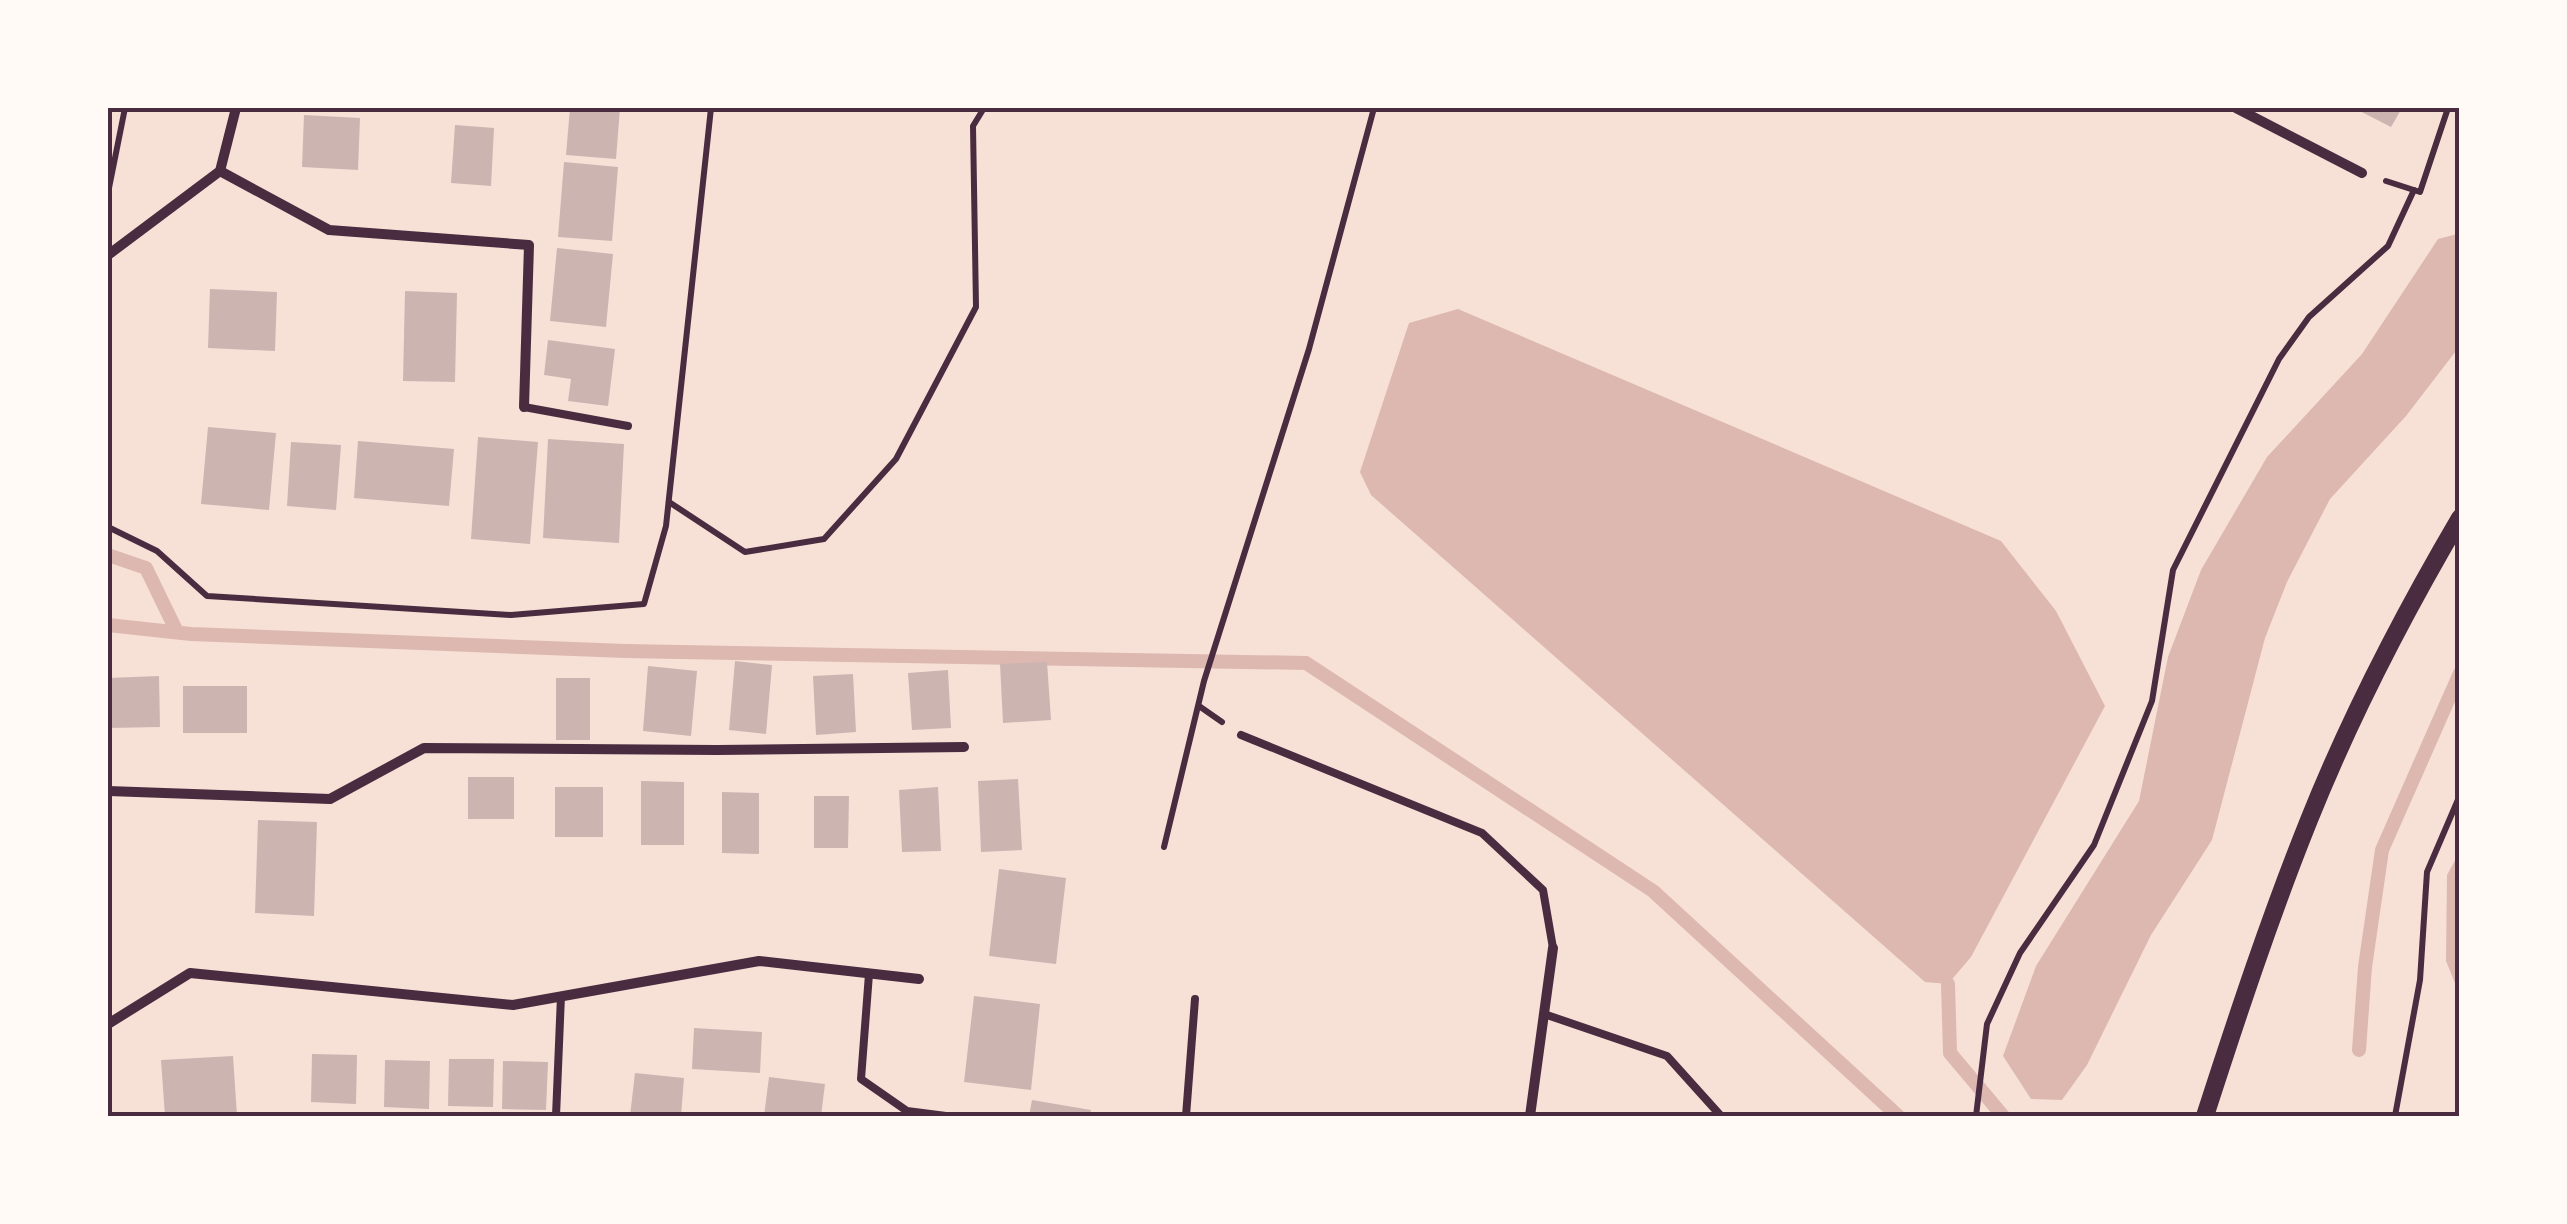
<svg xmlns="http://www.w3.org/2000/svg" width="2567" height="1224" font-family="'Source Serif 4',serif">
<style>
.water{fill:#dcb8b0}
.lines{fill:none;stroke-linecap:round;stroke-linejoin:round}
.stream{stroke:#dcb8b0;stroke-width:14}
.building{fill:#ccb4b1}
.path{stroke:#4a2c40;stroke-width:6}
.service{stroke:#4a2c40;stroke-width:8}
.minor{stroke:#4a2c40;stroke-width:10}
.tertiary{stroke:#4a2c40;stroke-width:18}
.neatline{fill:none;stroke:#4a2c40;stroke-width:4}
</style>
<rect width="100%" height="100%" fill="#f7e1d7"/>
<!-- water -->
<g class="water">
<path d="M2457,234l3,1 -1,112 -53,69 -76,83 -43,83 -22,56 -53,202 -61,95 -64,130 -25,35 -31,-1 -28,-43 33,-90 103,-165 29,-144 33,-87 66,-113 95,-103 76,-115z"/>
<path d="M1458,309l543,232 55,70 49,95 -134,251 -23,27 -23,-2 -554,-487 -11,-23 49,-149z"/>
<path d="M2459,853v140l-13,-32 1,-86z"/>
</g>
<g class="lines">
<!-- stream -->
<g class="stream">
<path d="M108,555l38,13 31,64"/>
<path d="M108,625l83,9 434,17 681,12 347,228 245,225"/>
<path d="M1948,984l2,69 53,63"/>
<path d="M2359,1050l6,-83 17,-117 78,-177"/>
</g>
</g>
<!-- building -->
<g class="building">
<path d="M570,108h50l-4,51 -50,-4z"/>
<path d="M2354,108h48l-11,19z"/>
<path d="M304,115l56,3 -2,52 -56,-3z"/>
<path d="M455,125l39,3 -3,58 -40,-3z"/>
<path d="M564,162l54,5 -6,74 -54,-4z"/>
<path d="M557,248l56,6 -7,73 -56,-6z"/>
<path d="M210,289l67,3 -2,59 -67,-3z"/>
<path d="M405,291l52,2 -2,89 -52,-1z"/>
<path d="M548,340l67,9 -7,57 -40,-5 3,-22 -27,-4z"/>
<path d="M208,427l68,6 -7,77 -68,-6z"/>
<path d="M478,437l60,5 -8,102 -59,-5z"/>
<path d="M548,439l76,5 -5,99 -76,-5z"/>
<path d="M358,441l96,8 -5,57 -95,-8z"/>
<path d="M291,442l50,3 -5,65 -49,-4z"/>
<path d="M735,661l37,4 -6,69 -37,-4z"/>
<path d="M1047,662l4,58 -48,3 -3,-59z"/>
<path d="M648,666l49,5 -6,65 -48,-5z"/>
<path d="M948,670l3,58 -39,2 -4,-57z"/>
<path d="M853,674l3,58 -40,3 -3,-59z"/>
<path d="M159,676l1,51 -52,1v-50z"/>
<rect x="556" y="678" width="34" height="62"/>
<rect x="183" y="686" width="64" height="47"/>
<rect x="468" y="777" width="46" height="42"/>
<path d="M1018,779l4,71 -41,2 -3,-71z"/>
<path d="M641,781l43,1v63h-43z"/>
<rect x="555" y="787" width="48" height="50"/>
<path d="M938,787l3,64 -39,1 -3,-62z"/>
<path d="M722,792l37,1v61l-37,-1z"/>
<path d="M814,796h35l-1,52h-34z"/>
<path d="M258,820l59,2 -3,94 -59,-3z"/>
<path d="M999,869l67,9 -10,86 -67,-8z"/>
<path d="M974,996l66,8 -9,86 -67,-8z"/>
<path d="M694,1028l68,4 -2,41 -68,-4z"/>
<path d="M312,1054l45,1 -1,49 -45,-2z"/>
<path d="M233,1056l4,60h-72l-4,-56z"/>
<path d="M449,1059h45l-1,48 -45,-1z"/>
<path d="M385,1060l45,1 -1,48 -45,-2z"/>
<path d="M503,1061l45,1 -2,48 -44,-1z"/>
<path d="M635,1073l49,5 -3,38h-51z"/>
<path d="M769,1077l56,7 -4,32h-57z"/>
<path d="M1032,1100l59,10 -1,6h-61z"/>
</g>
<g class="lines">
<!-- path -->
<g class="path">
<path d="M2386,181l34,11 28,-84"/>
<path d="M108,193l17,-85"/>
<path d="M669,502l76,50 79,-13 72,-80 80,-152 -3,-181 11,-18"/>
<path d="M108,527l49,24 50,45 304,19 133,-11 22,-78 45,-418"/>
<path d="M1199,706l23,16"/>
<path d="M1164,847l40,-166 105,-332 65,-241"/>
<path d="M1976,1116l11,-92 33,-71 74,-108 58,-144 21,-131 106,-211 30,-42 79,-71 26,-56"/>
<path d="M2395,1116l25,-136 7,-108 33,-77"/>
</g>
<!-- service -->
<g class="service">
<path d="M524,407l104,19"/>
<path d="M1241,735l241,98 61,57 10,58"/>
<path d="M869,974l-8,105 46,32 39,5"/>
<path d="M1544,1014l123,42 54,60"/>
<path d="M556,1116l5,-120"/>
<path d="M1186,1116l9,-117"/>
</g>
<!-- minor -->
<g class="minor">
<path d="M2236,108l126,65"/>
<path d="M220,171l109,59 200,15 -5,162"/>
<path d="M108,255l112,-84 16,-63"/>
<path d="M108,791l222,8 94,-51 293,2 247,-3"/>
<path d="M108,1024l82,-51 323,32 246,-44 160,18"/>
<path d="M1530,1116l23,-168"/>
</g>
<!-- tertiary -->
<path class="tertiary" d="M2205,1116c32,-99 65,-199 104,-296 42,-105 94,-205 151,-302"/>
</g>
<!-- border -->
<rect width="2567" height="1224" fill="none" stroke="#fffaf5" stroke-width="220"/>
<rect x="110" y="110" width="2347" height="1004" class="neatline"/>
</svg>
